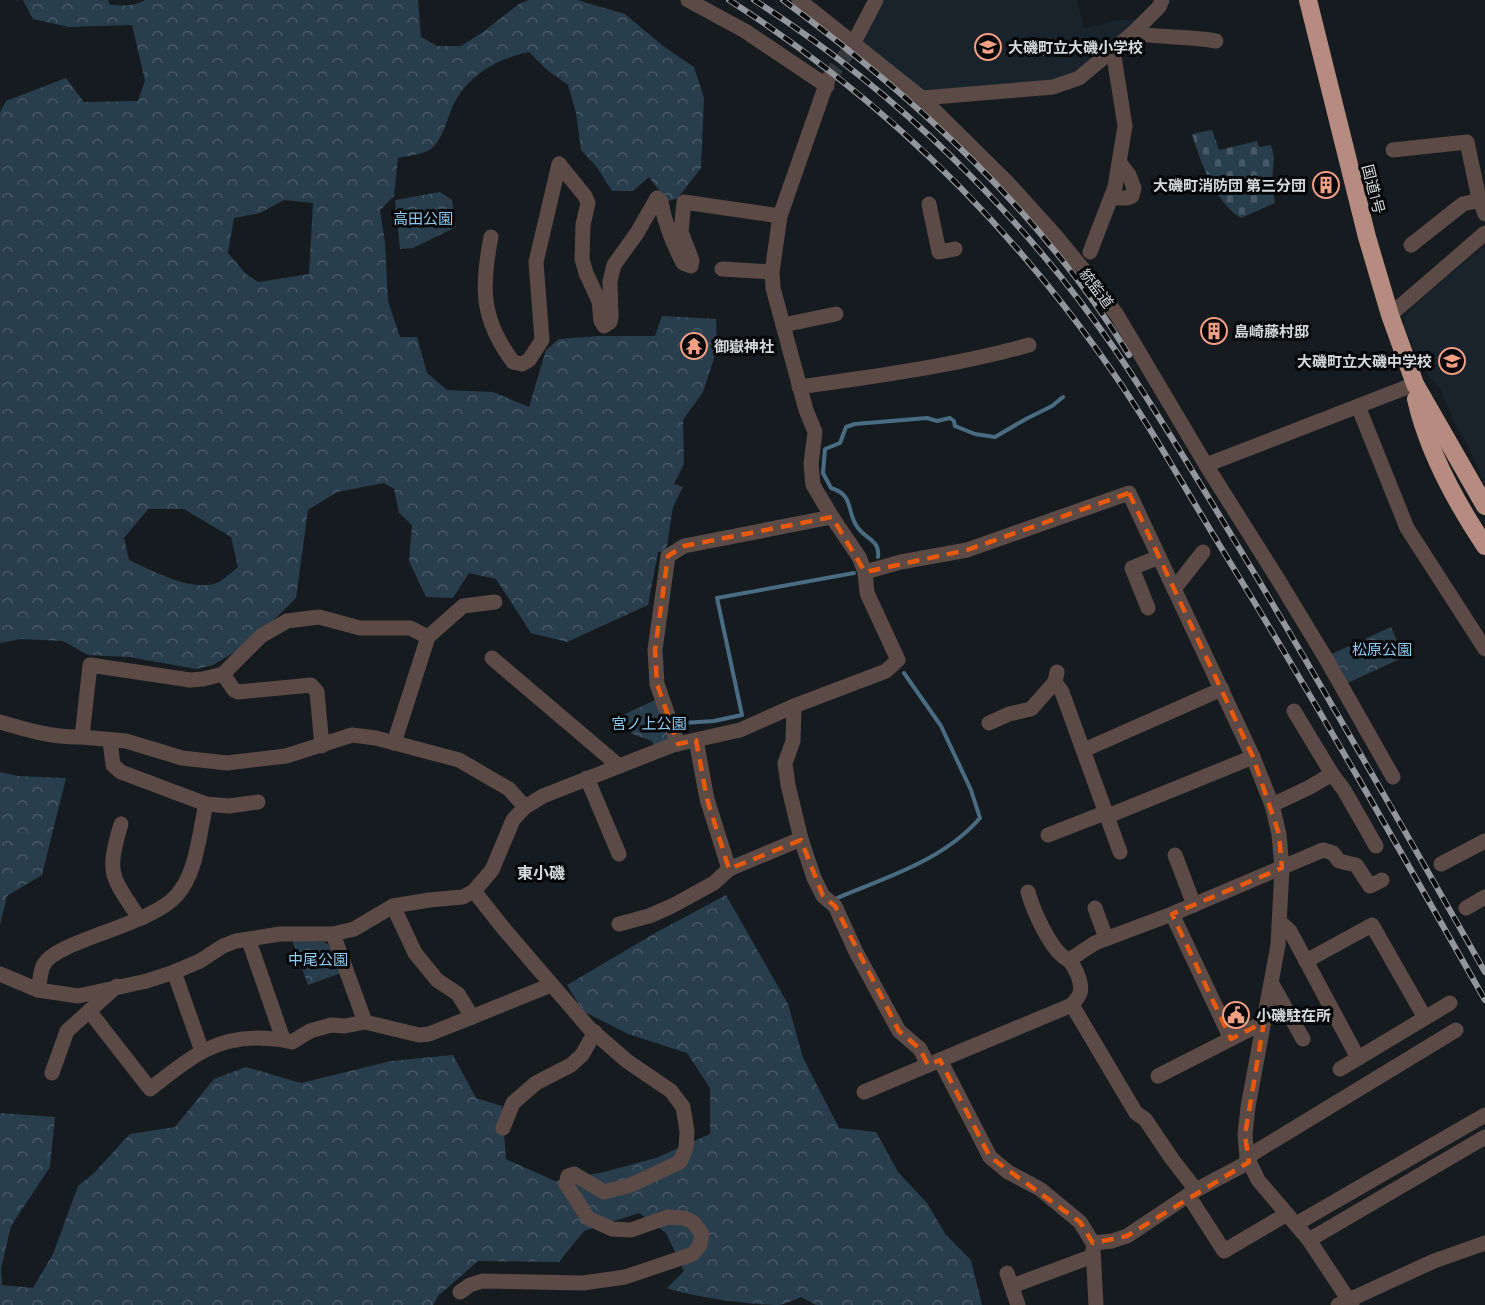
<svg xmlns="http://www.w3.org/2000/svg" width="1485" height="1305" font-family="Barlow,'Noto Sans JP',sans-serif">
<style>
.built{fill:#18232b}
.forest{fill:url(#forest-crowns);fill-rule:evenodd}
.cemetery{fill:url(#cemetery-stones)}
.lines{fill:none;stroke-linecap:round;stroke-linejoin:round}
.stream{stroke:#496c83;stroke-width:4}
.minor-tunnel{stroke:#33383b;stroke-width:15;stroke-dasharray:15 8;stroke-linecap:butt}
.minor{stroke:#5b4a45;stroke-width:15}
.highway{stroke:#b58c7f;stroke-width:18}
.rail-casing{stroke:#92969a;stroke-width:6}
.rail{stroke:#040607;stroke-width:4;stroke-dasharray:11;stroke-linecap:butt}
.marked{fill:none;stroke:#e8590c;stroke-width:4.5;stroke-dasharray:12 8;stroke-linejoin:round}
.labels{text-anchor:middle;dominant-baseline:central;stroke-width:6;stroke-linejoin:round;paint-order:stroke}
.poi-label{font-size:15px;font-weight:bold;fill:#d5d9dc;stroke:#040607;text-anchor:start}
.street-label{font-size:15px;fill:#d5d9dc;stroke:#040607}
.park-label{font-size:15px;fill:#8fcbf3;stroke:#040607}
.neighbourhood-label{font-size:16px;font-weight:bold;fill:#d5d9dc;stroke:#040607}
</style>
<defs>
<pattern id="forest-crowns" width="20" height="18" patternUnits="userSpaceOnUse" patternTransform="scale(1.5)"><rect width="20" height="18" fill="#293e4d"/><path d="M2 6a3 3 0 1 1 6 0M12 15a3 3 0 1 1 6 0" fill="none" stroke="#475966"/></pattern>
<pattern id="cemetery-stones" width="16" height="16" patternUnits="userSpaceOnUse" patternTransform="scale(1.5)"><rect width="16" height="16" fill="#293e4d"/><path d="M2 7V4a2 2 0 0 1 4 0v3zM10 15v-3a2 2 0 0 1 4 0v3z" fill="#475966"/></pattern>
</defs>
<rect width="100%" height="100%" fill="#161b1f"/>
<!-- built -->
<g class="built">
<path d="M876,0h201l7,28 35,-8h26l-66,58 -157,20 -67,-55z"/>
<path d="M1485,245v240l-18,-42 -10,-15 -17,-40 -18,-19 -18,-43 1,-8 4,-7 13,-13z"/>
</g>
<!-- forest -->
<g class="forest">
<path d="M23,0h85l2,5c12,1 26,1 35,-5h273l3,37 16,9h24l22,-14 36,-28 10,-4h48l48,14 38,32 31,21 10,31 -3,70 -24,31 -10,2 -18,-24 -16,14h-21l-16,-25 -15,-16 -5,-37 -8,-28 -21,-15 -18,-18c-29,6 -56,20 -72,46 -9,13 -13,44 -28,52 -8,5 -22,6 -31,8l-4,38 -14,14 5,33 3,58 12,36h17l10,36 20,17 46,2 36,15 17,-57 13,-11 40,-3h56l7,-20 54,3 1,30 -14,43 -20,28 1,44 -10,20 9,3 -10,20 -7,45h-8l-10,53 -81,37 -36,-9 -35,-54 -27,-6 -16,25 -27,-1 -17,-36 3,-36 -13,-12 -5,-24 -10,-6 -47,9 -29,18 -12,88 -28,28 -28,23 -27,16 -17,4 -67,-12 -41,-2 -25,-14 -42,-2 -21,4v-531l6,-11 60,-23 18,24 54,-1 7,-20 -13,-56 -63,2 -36,-8zM284,200l29,3 -4,71 -51,8 -12,-8 -18,-21 6,-35 26,-5zM148,509h36l47,28 7,30c-6,5 -13,11 -19,15 -25,12 -68,-12 -90,-22l-5,-22z"/>
<path d="M440,192l12,8 4,27 -43,21 -13,1 -5,-49z"/>
<path d="M1391,627l13,30 -63,29 -16,-29z"/>
<path d="M657,699l16,46 -17,7 -4,-11 -20,-7 -13,-17z"/>
<path d="M0,772l18,4 48,2 -24,97 -35,21 -7,29z"/>
<path d="M726,895l62,109 15,54 36,70 37,4 22,40 29,31 19,32 25,25 11,45h-166l-15,-8c-7,3 -15,7 -22,8 -28,0 -86,-8 -112,-17l17,-17 -18,-38 -27,-20 -55,18 -25,31 -81,-1 -40,35 -5,9h-433v-192l55,4 -5,50 -39,59 -10,43 1,16 31,3 20,-34 25,-68 15,-12 37,-40 45,-7 39,-48 32,-12 55,16 90,-22 62,-6 23,43 26,8 4,53 49,22 49,-9 52,-14 54,-24v-46l-23,-35 -59,-19 -45,-23 -16,-26 90,-53z"/>
<path d="M292,940l32,2 7,4 10,27 -33,12z"/>
</g>
<!-- cemetery -->
<path class="cemetery" d="M1212,130l7,20 38,-9 2,6 12,-2 3,12 -2,25 3,21 -34,15c-27,-17 -40,-55 -49,-84z"/>
<g class="lines">
<!-- stream -->
<g class="stream">
<path d="M878,557c2,-17 -12,-18 -20,-29 -12,-15 -3,-33 -27,-40l-8,-15 2,-24 15,-6 6,-16 9,-3 72,-6 10,3 13,-3 4,3 1,5 20,8 20,3 31,-18 26,-13 11,-9"/>
<path d="M683,723l31,-2 28,-6 -25,-117 137,-25"/>
<path d="M835,899c49,-21 108,-38 145,-81l-9,-28 -30,-64 -37,-53"/>
</g>
<!-- minor-tunnel -->
<path class="minor-tunnel" d="M828,79l23,-31"/>
<!-- minor -->
<g class="minor">
<path d="M688,0l57,31 82,55"/>
<path d="M799,0l123,98 86,85 47,52 32,39 30,41 89,150 73,116 46,76 68,120"/>
<path d="M1133,33c27,5 55,3 83,8"/>
<path d="M851,48l25,-48"/>
<path d="M922,98l131,-11 26,-9 54,-45 26,-26 3,-7"/>
<path d="M1393,150l74,-8 11,52 7,20"/>
<path d="M559,164l26,32 3,7 -5,22 -1,34 4,14 13,28 2,20 3,5 6,-4 1,-5 -1,-36 4,-16 23,-32 20,-35 4,4c4,23 12,41 22,61l8,3 1,-6 -11,-28 3,-30 96,14"/>
<path d="M1111,198h16l5,-2 2,-8 -5,-13 -9,-12"/>
<path d="M929,204l10,48 16,-3"/>
<path d="M491,237c-10,51 -10,82 22,125l9,2 7,-4 13,-20 -6,-78 23,-98"/>
<path d="M1411,245l52,-41 17,-4"/>
<path d="M1090,252l25,-65 10,-61 -12,-76"/>
<path d="M722,269l50,3"/>
<path d="M1390,315l95,-82"/>
<path d="M783,325l53,-11"/>
<path d="M799,387c78,-11 155,-21 230,-42"/>
<path d="M1358,406l49,122 78,121"/>
<path d="M1206,465l209,-81"/>
<path d="M865,572l36,-10 66,-12 162,-57 124,264 19,48 7,29 3,34 -4,77 -30,162 -3,28 2,22 11,23 51,60 43,65"/>
<path d="M1174,589l29,-37"/>
<path d="M1148,608l-16,-40 27,-11"/>
<path d="M492,658l127,108"/>
<path d="M1057,672l-2,10 7,10 58,160"/>
<path d="M223,674l38,-38 26,-15 32,-4 41,11h50l18,9"/>
<path d="M794,706l-1,35 -8,22 3,22 13,54 13,39 9,18 12,10 21,46 43,79 21,18 8,16 144,-60"/>
<path d="M0,722c26,8 55,16 82,15"/>
<path d="M989,723l20,-9 22,-5 24,-27"/>
<path d="M696,740l11,59 22,70"/>
<path d="M110,741l3,24 8,7 85,32 23,2 29,-4"/>
<path d="M394,743l34,-106 35,-31 32,-4"/>
<path d="M678,744l-21,-60 -2,-34 13,-94 16,-10 148,-29"/>
<path d="M322,746l-5,-54 -6,-7 -73,7 -4,-2 -11,-16 -20,5 -13,1 -100,-15 -8,72 44,4 56,17 45,5 59,-7 66,-21 24,3 83,22 50,29 16,18"/>
<path d="M1084,750l138,-61"/>
<path d="M1332,774l12,16 32,56"/>
<path d="M587,778l32,76"/>
<path d="M1272,805l38,-18 22,-13 -38,-63"/>
<path d="M1108,816l145,-59"/>
<path d="M121,824c-15,51 -10,51 18,94"/>
<path d="M1048,835l59,-23"/>
<path d="M1175,855l19,50"/>
<path d="M1441,864l44,-23"/>
<path d="M1028,892c5,18 24,62 41,68l26,-17 77,-29 151,-64 10,3 6,8 17,4 14,21 12,-6"/>
<path d="M393,906l22,47 22,27 21,14 14,23 79,-32"/>
<path d="M1095,908l11,30"/>
<path d="M1466,908l19,-11"/>
<path d="M1172,914l59,125"/>
<path d="M1280,922l10,9 68,127"/>
<path d="M619,924l30,-8 23,-10 42,-23 15,-14 72,-30"/>
<path d="M333,934l32,88"/>
<path d="M249,941l34,98"/>
<path d="M1069,960c6,7 14,23 11,33 -1,4 -6,9 -8,12l64,108 9,6 27,40 24,31 53,-28"/>
<path d="M1306,961l66,-36 53,93"/>
<path d="M174,972l28,79"/>
<path d="M0,974l38,16 40,6 69,-15 27,-9 26,-11 23,-15 13,-5 44,-7h53l21,-5 39,-23 36,-6 34,-3 11,-6 18,-21 21,-50 12,-13 18,-11 130,-51 67,-15 54,-24 92,-35 12,-11 -31,-67 -2,-21 -6,-15 -27,-40 -19,-32 -2,-21 4,-32 -9,-22 -33,-122 -1,-16 8,-56 48,-137"/>
<path d="M1272,984l31,55"/>
<path d="M38,990c2,-7 2,-20 6,-26 14,-24 108,-39 133,-69 20,-23 22,-61 29,-91"/>
<path d="M90,1012l60,77c36,-28 62,-52 110,-51 11,1 21,1 32,4l18,-11 21,-6 14,1 20,-4 54,13 10,-1 43,-17"/>
<path d="M940,1060l50,97 18,15 32,17 40,33 13,21 19,-2 15,-5 69,-46"/>
<path d="M1340,1069l110,-66"/>
<path d="M52,1073l15,-42 50,-45"/>
<path d="M1158,1076l106,-54"/>
<path d="M864,1092l64,-27"/>
<path d="M503,1128l10,-25 23,-20 35,-18 11,-10 13,-23"/>
<path d="M1247,1157l209,-127"/>
<path d="M1188,1195l36,56 63,-37"/>
<path d="M1296,1224l189,-109"/>
<path d="M1309,1240l176,-103"/>
<path d="M1093,1249l3,56"/>
<path d="M1007,1273l11,32"/>
<path d="M1012,1286l81,-30"/>
<path d="M460,1292l10,-7 12,-4 101,2 42,-6 68,-23 7,-9 2,-11 -9,-12 -9,-4 -16,-1 -37,13 -19,-1 -24,-11 -22,-34 2,-8 6,-2 30,18 27,-7 49,-23 6,-14 1,-17 -4,-24 -12,-16 -44,-30 -38,-33 -85,-99 -30,-38"/>
<path d="M1338,1305l96,-44 51,-18"/>
</g>
<!-- highway -->
<g class="highway">
<path d="M1308,0l59,237 23,78 25,69 70,122"/>
<path d="M1416,399c12,53 39,102 69,147"/>
</g>
<defs>
<g id="rail">
<path d="M729,0c148,95 269,211 371,354 47,65 86,137 128,205 89,145 173,293 257,441"/>
<path d="M754,0c141,90 267,213 362,351 48,71 92,146 137,220 79,132 156,267 232,401"/>
<path d="M783,0c133,98 259,213 346,355"/>
</g>
</defs>
<!-- rail casing -->
<use href="#rail" class="rail-casing"/>
<!-- rail -->
<use href="#rail" class="rail"/>
</g>
<!-- marked area -->
<path class="marked" d="M1129,493l124,264 26,77 3,34 -110,46 59,125 33,-17 -19,113 4,27 -122,74 -34,7 -13,-21 -90,-65 -50,-97 -12,5 -8,-16 -21,-18 -64,-125 -12,-10 -22,-56 -72,29 -22,-70 -11,-59 -18,4 -21,-60 -2,-34 13,-94 16,-10 148,-29 33,55 102,-22z"/>
<!-- icons -->
<defs>
<symbol id="school-ring" viewBox="-11 -11 22 22"><circle r="9.5" fill="#040607" stroke="#f39f84" stroke-width="1.5"/><path d="M0-5L7-2L0 1L-7-2ZM-4 1L0 2.5L4 1V4Q0 6-4 4Z" fill="#f39f84"/></symbol>
<symbol id="building-ring" viewBox="-11 -11 22 22"><circle r="9.5" fill="#040607" stroke="#f39f84" stroke-width="1.5"/><path d="M-4-6H4V6H1V3H-1V6H-4ZM-2.5-4.3h1.7v1.8h-1.7ZM.8-4.3h1.7v1.8H.8ZM-2.5-1h1.7V.8h-1.7ZM.8-1h1.7V.8H.8Z" fill="#f39f84"/></symbol>
<symbol id="temple-ring" viewBox="-11 -11 22 22"><circle r="9.5" fill="#040607" stroke="#f39f84" stroke-width="1.5"/><path d="M0-6L5-2H3V0L6.5 2.5H4V6H1.5V3h-3V6H-4V2.5H-6.5L-3 0V-2H-5Z" fill="#f39f84"/></symbol>
<symbol id="civic-ring" viewBox="-11 -11 22 22"><circle r="9.5" fill="#040607" stroke="#f39f84" stroke-width="1.5"/><path d="M-.6-6.5H3V-4.5H.6V-3L4-1V1h2V6H-6V1h2V-1L-.6-3ZM-1.2 2.5V6h2.4V2.5Z" fill="#f39f84"/></symbol>
</defs>
<g fill-rule="evenodd">
<use href="#school-ring" x="973" y="32" width="30" height="30"/>
<use href="#building-ring" x="1311" y="170" width="30" height="30"/>
<use href="#building-ring" x="1199" y="316" width="30" height="30"/>
<use href="#temple-ring" x="679" y="331" width="30" height="30"/>
<use href="#school-ring" x="1437" y="346" width="30" height="30"/>
<use href="#civic-ring" x="1221" y="1000" width="30" height="30"/>
</g>
<g class="labels">
<!-- poi labels -->
<g class="poi-label">
<text x="1008" y="47">大磯町立大磯小学校</text>
<text x="1306" y="185" text-anchor="end">大磯町消防団 第三分団</text>
<text x="1234" y="331">島崎藤村邸</text>
<text x="714" y="346">御嶽神社</text>
<text x="1432" y="361" text-anchor="end">大磯町立大磯中学校</text>
<text x="1256" y="1015">小磯駐在所</text>
</g>
<!-- street labels -->
<g class="street-label">
<text transform="translate(1374 189) rotate(76)">国道1号</text>
<text transform="translate(1097 288) rotate(53)">統監道</text>
</g>
<!-- park labels -->
<g class="park-label">
<text x="423" y="218">高田公園</text>
<text x="1382" y="649">松原公園</text>
<text x="649" y="723">宮ノ上公園</text>
<text x="318" y="959">中尾公園</text>
</g>
<!-- neighbourhood labels -->
<g class="neighbourhood-label">
<text x="541" y="872">東小磯</text>
</g>
</g>
</svg>
